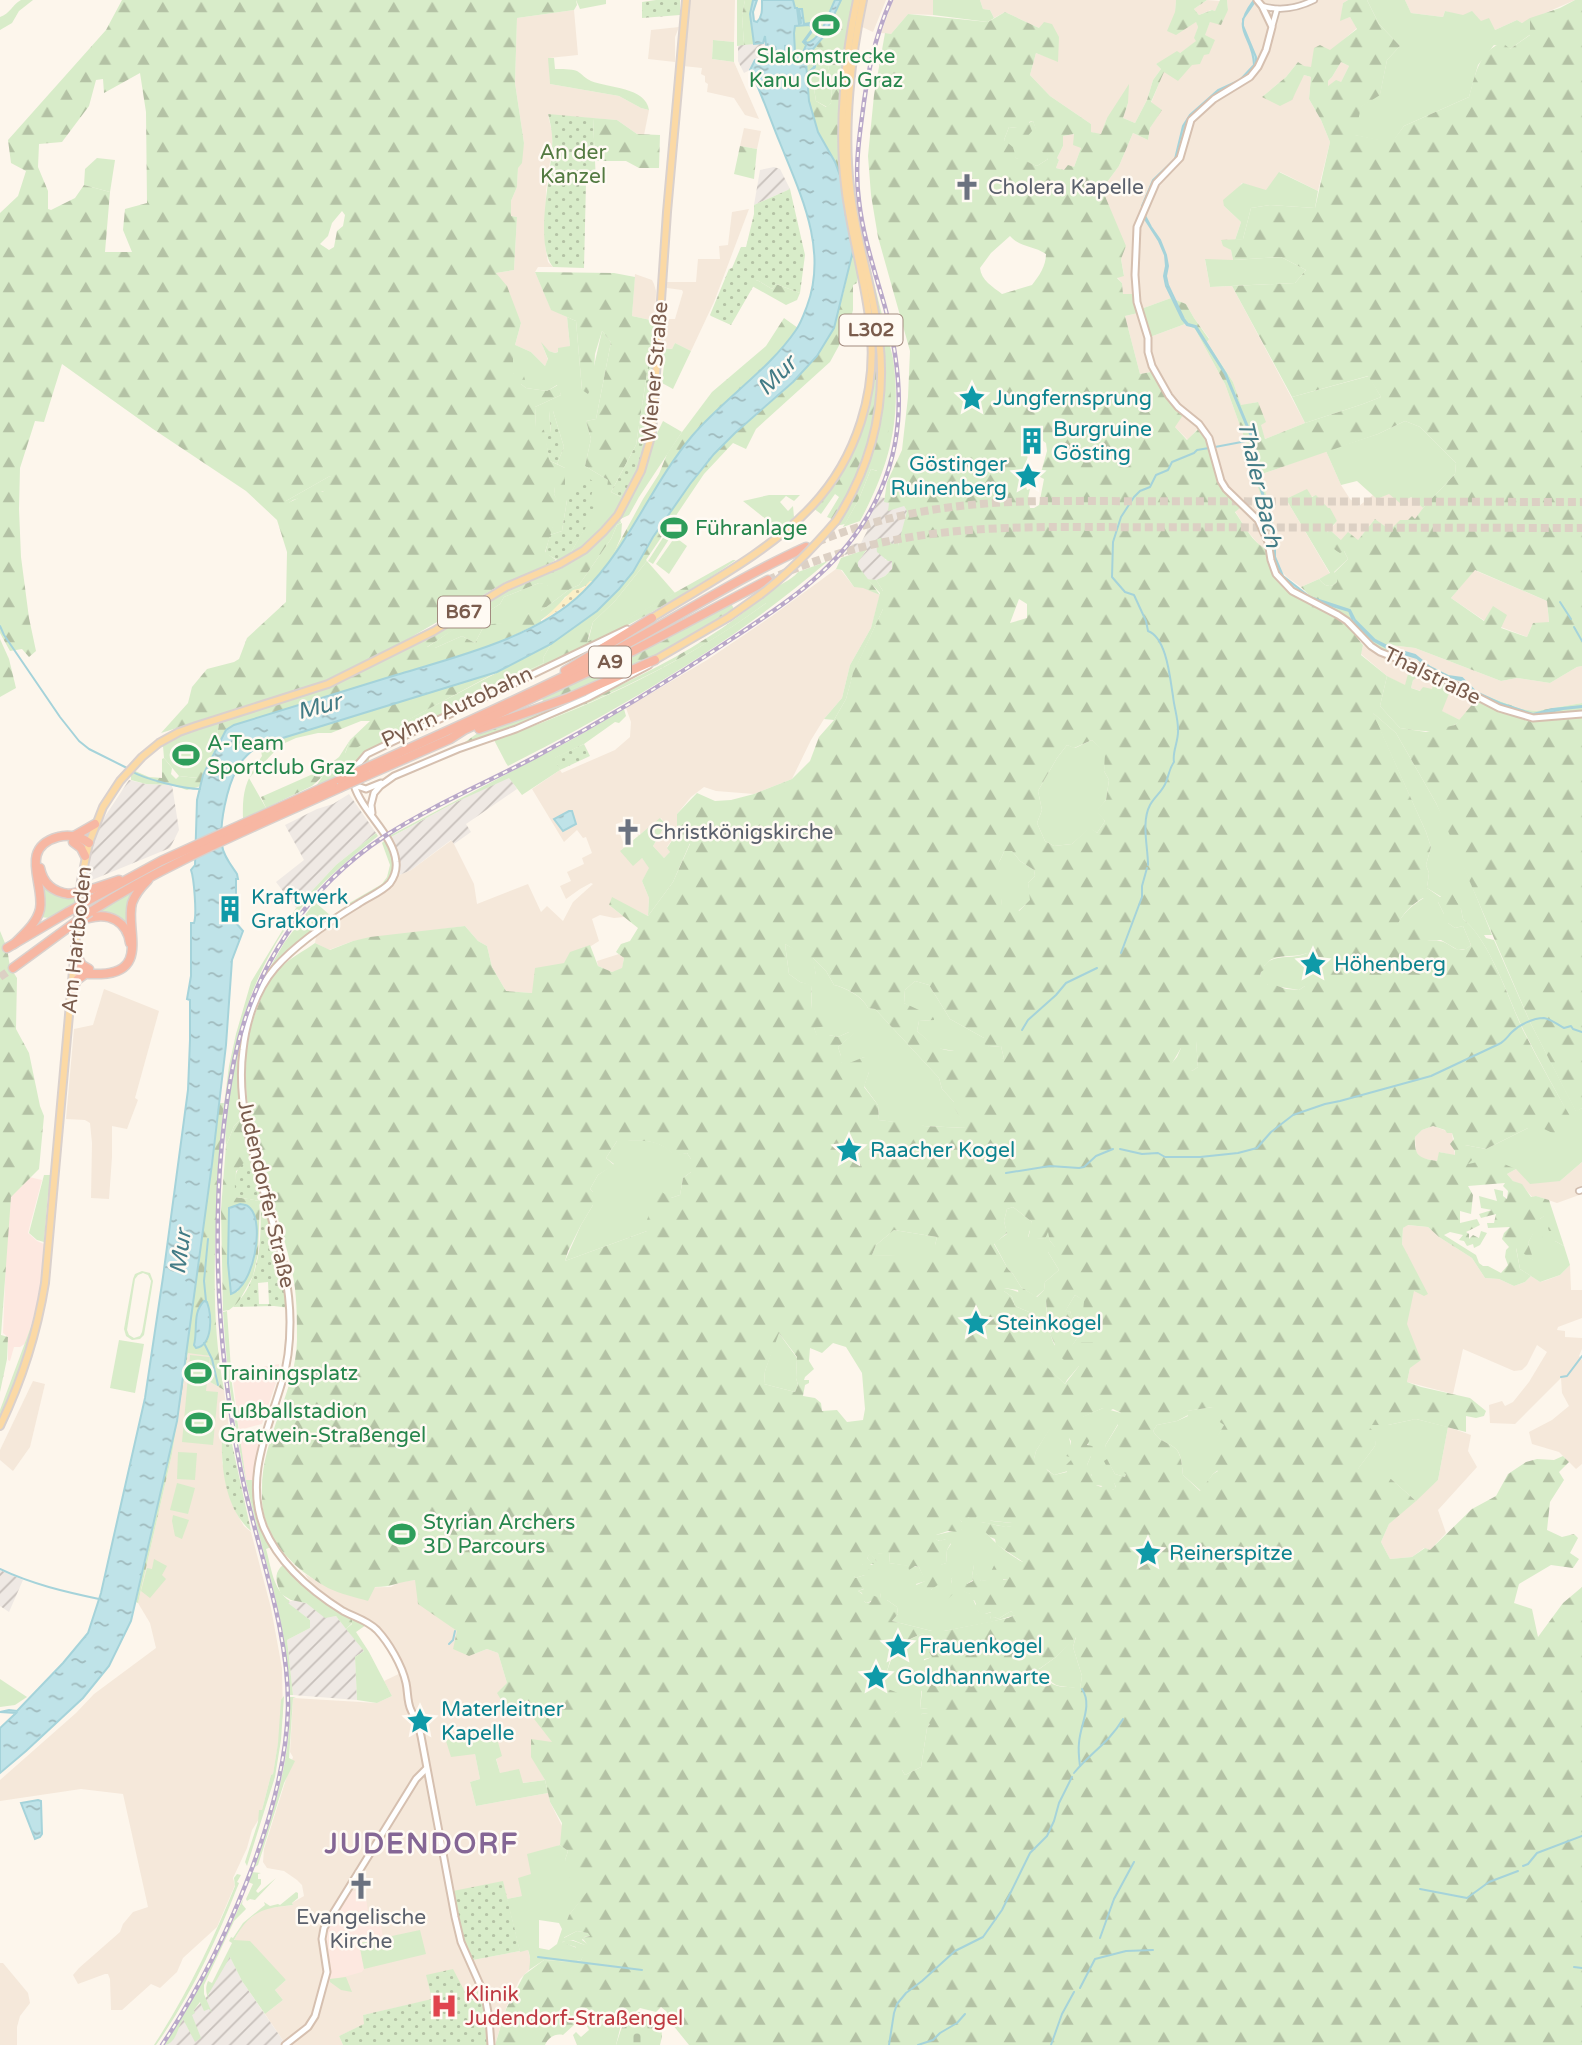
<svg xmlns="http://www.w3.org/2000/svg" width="1582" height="2045" font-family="'Varela Round',sans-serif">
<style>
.residential{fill:#f5e8da}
.commercial{fill:#fde8e0}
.industrial{fill:url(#industrial-furrows)}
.grass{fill:#d8ecc9;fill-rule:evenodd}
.forest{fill:url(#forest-firs);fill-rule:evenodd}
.sand{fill:url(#sand-dots)}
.cemetery{fill:url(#cemetery-stones)}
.park{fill:url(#park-dots);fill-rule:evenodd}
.water{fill:url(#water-ripples);stroke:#a5d3da;stroke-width:2}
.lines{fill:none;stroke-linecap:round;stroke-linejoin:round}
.stream{stroke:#a5d3da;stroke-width:2}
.motorway-tunnel{stroke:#dcd0c4;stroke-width:8;stroke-dasharray:8 4;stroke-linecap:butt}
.tertiary-casing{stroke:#d1beb0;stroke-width:8}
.secondary-casing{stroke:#d6c0b0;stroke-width:9}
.primary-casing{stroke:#dad1cd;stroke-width:10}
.motorway-casing{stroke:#dad1cd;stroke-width:11}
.tertiary{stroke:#fff;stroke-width:4.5}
.secondary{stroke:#fff;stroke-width:5}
.primary{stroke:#fbd9a5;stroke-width:6}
.motorway{stroke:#f7b7a3;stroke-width:8}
.rail-casing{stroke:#b9a8c9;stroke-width:4.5}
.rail{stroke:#fffaf3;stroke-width:2;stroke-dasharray:5;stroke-linecap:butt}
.primary-bridge-casing{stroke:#dad1cd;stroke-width:10;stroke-linecap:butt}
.motorway-bridge-casing{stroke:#dad1cd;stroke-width:11;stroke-linecap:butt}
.primary-bridge{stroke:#fbd9a5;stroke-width:6}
.motorway-bridge{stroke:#f7b7a3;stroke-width:8}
.labels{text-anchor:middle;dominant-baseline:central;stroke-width:5;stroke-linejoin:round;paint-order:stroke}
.shield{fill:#fffaf3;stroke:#a28b7f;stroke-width:2}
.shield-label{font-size:19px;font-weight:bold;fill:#7a5c4d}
.leisure-label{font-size:21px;fill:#27864d;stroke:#fffaf3;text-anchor:start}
.park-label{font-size:21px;fill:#537a41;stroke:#fffaf3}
.worship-label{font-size:21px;fill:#5b616d;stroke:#fffaf3;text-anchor:start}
.street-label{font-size:21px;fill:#7a5c4d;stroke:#fffaf3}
.culture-label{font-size:21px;fill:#0d838f;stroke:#fffaf3;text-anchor:start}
.health-label{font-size:21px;fill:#be3a42;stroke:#fffaf3;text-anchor:start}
.water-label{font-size:23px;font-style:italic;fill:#437c86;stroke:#fffaf3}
.district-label{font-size:28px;font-weight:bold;letter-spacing:2px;fill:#846695;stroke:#fffaf3}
</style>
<defs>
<pattern id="industrial-furrows" width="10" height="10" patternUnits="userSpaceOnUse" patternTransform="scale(1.75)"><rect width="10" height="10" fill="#efe9e4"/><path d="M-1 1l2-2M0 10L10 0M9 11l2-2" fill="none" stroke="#c7c0bb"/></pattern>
<pattern id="forest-firs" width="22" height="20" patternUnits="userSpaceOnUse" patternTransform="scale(1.75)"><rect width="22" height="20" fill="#d8ecc9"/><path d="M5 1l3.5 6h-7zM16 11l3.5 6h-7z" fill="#b4c2a5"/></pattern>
<pattern id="sand-dots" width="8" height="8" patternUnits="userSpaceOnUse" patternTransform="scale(1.75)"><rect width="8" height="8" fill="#fcefc7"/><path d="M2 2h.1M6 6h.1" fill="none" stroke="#d1c5a4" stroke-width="1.8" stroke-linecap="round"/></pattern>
<pattern id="cemetery-stones" width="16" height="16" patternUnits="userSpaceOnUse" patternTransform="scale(1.75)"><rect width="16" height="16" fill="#d8ecc9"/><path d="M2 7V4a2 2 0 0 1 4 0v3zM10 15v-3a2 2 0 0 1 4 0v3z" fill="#b4c2a5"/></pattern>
<pattern id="park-dots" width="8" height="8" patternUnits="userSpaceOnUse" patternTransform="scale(1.75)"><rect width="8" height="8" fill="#d8ecc9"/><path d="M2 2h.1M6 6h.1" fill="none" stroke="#b4c2a5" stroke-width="1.8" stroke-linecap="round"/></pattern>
<pattern id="water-ripples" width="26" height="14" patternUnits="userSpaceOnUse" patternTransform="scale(1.75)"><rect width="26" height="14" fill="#bfe3e8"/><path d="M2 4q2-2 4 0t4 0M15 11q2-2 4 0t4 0" fill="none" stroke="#a0bbbe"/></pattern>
</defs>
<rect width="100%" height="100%" fill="#fdf6ec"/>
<!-- residential -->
<g class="residential">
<path d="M689,0h46l-1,42 -21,-2 -1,19 22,3 25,57 -14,-4 -11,-17 -27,-6 1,-8 -3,-2v-6l-4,-2 1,-6 -19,-2z"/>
<path d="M864,0h22l-13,32 -13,-6z"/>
<path d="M893,0h40v15l-25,-1 -17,20 -10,-1z"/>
<path d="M980,0h196l-1,12 21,9 2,6 -3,10 2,4 -17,12 -24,11 5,5 -8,11 -6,20 -12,23 -12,-5 5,-15 -21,15 -6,17 -10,-3v-8l-41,-28 -20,-21 6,-22 22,8 -19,-33 -34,-16 -11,6 -4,-8 -7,-1z"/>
<path d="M1207,0l13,1 -5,10 -4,-1 -12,5 -5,-6z"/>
<path d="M1227,0h121l-5,3 -2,17 9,-3 7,11 -46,40 -8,-2 -5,-4 -12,15 -24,20 42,-22 7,2 -2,22 12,21 9,22 -12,49 -38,-19 -14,19 -24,-8 -18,23 17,16 -6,18 -14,1 10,9 2,10h-28l5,27 22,-1 73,137 -40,16 -5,-14 -3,-23 -16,4 -8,-24 -26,-40 2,-4 -15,-20 -8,-14 -15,-6 -30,11 -18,-14 -1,-12 -5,-6 7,-2 -3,-16 -19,-70 17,-23 14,-33 15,7 2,-12 11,-18 -10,-7 13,-32 40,-35 6,-14 18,-12z"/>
<path d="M1405,0h170l-53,23 -5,-3 -22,10 -14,-8 -36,-11 -2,6 -32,-4z"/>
<path d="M574,10l4,45 -29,3 1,26 69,12 22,12 8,2 -5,25 -7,-1 -20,-14 -69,-5 4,17v15l-6,44 -1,55 3,16 5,5h-15l-3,5 16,37 16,8 3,29 -15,7 -6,-2 -7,-7 6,16 -3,6 -14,-14 -16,-7 6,-22 -25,-50 18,-3 3,-53 -6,-1v-15l6,-14 1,-19 6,-25 -9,-60 2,-65z"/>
<path d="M679,27l-4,10v25l-27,-3 3,-29z"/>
<path d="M1341,62l8,4 -8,16 -13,4v-5l4,-4z"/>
<path d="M744,128l17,3 -4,18 -17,-3z"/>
<path d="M1075,134l6,14 -7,19 -9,3 -9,-2 3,-8 -2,-2 6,-12v-10z"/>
<path d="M749,209l-35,93 -23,49 -16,-8 -3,6 -8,-1v-29h11l8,-27 -1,-2 -15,-2v-6h29l2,-23h22l-1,-13 9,-1 4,-33z"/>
<path d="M635,274l17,6 2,4 2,7 -1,30 -23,-5z"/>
<path d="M1138,313l12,24 35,-13 10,5 30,55 28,78 2,17 13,26 -6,-31 64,-23 15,34 9,14 9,7 14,-11 4,4 12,-6 22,4 12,11 -8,12h-7l-18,11 -15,-12 -17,21h-17l-11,-10 7,-9 -21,-25 -30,3 44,75 -29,13 -13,-9 -13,-13 -8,-15 -5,-2 -15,-17 -12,-20 6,-5 -19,-18 -9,-23 -3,-18 -12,-19 -10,12 -13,-13v-20l-24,-35 -11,2 -15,-58z"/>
<path d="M836,569l5,1 13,17h9l17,8 -9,33 -21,37 -8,33 -18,21 -13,21 -19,39 -38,15 -38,-3 -12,-4 -13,10 -14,17v19l-10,14 4,5 -7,6 -11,-12 13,-21 -5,-7 -23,18 -8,-17 -14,5 9,23 -4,3 21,8 8,10 -8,13 7,17 -1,18 -12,-6 -27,-5 15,12 -10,1 -14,-3 -8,4 7,22 -35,22 -32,30 -26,-2 -14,-24 -5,-21 -9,-5 -13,-15 -112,15 -24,9 -14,-7 2,-13 35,-28 14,-6 22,-16 23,-10 41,-30 22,44 3,20 51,-20 13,28 6,-6 16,15 10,-19 20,-18 -2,-1 -11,6 -14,10 -6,-13 11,-5 -4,-9 17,-8 -2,-6 10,-5 -6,-16 -3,1 -6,-8 -13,12 -32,-53 28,-19 2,3 53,-23 15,-13 1,-15 -5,-14 81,-48 65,-44z"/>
<path d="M1474,570l73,31 2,22h-16l-6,14 -26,-10 -8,-20 -8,14 -34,-23z"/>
<path d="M1363,645l24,12 3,-12 25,3 86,33 16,-3 33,5 27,-16 5,-1v37l-46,8 -15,-2 -40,-15 -21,26 -19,-9 11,-25 -31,-16 5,7 7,4 -1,8 -11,2 -10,-3 2,-8 -1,-4 -7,10 -18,-10 -26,-22z"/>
<path d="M619,954l5,4 -2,11 -10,3 -14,-6 -1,-5z"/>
<path d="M104,989l55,22 -24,87 3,2 -11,29 -15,-3v31l-3,42 -18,-1 1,-55 -2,-20 -5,-3 -19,-1 8,-90 19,-4z"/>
<path d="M1433,1126l19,7 3,23 -15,-4 -3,9 -16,-3 -5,-6 -1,-15 7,-7z"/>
<path d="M1582,1162v32l-25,9 -21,-7 -4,1 -10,-12 -9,-4 -6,-7 9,-5 44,12z"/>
<path d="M1407,1225l21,2 11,10 33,21 13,20 14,1 15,7 11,-4 6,-6 9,6 7,-2 13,-5 10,-10 1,25h11v28l-24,9 -1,3 8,1v6l17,1v11l-3,7 3,4v104l-6,5 -17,-17 -27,-8 -3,-12 23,-12 17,-14 -7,-13 -1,-15 -46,46 -25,-1 -1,-18 13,-4 3,5 8,-4 16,-20 18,-30 -10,-7 -10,20 -5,5 -8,1 -51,-22 -10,45 -46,-12 3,-14 -24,-60 23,-48 -7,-16 1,-16z"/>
<path d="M188,1352l22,4v26l14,8 6,45 -8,4v23l15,52 7,12 7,6 20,76 11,60 1,46 -10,60 -2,1 -9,35 -3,1v8l-7,11 -5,18 -14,30 2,7 -18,42 -34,31 -6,14 -17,16 -9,-4 -29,26h-11l-1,-31 -2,-5h-3l-27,10 -5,-9 6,-7 41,-36 3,-8 10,-12 15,-5 -25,-113 -42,-5 -81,12v-21l76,-67 18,-19 62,-46 -6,-25 -12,-20 34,-149z"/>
<path d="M33,1381l12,3 -15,63 -17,24 -13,-11v-10z"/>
<path d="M1448,1427l23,8 -3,16 9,16 -39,43 8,23 -16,17 -6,-2 -12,9 -22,2 -9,-17 8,-18 49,-44z"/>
<path d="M305,1574l24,14 62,-1 9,-5 15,-2 27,39 15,12 12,25 18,-7 11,4 9,30 46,59 -21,15 13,23 -23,3 -22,-10 -4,-15 -21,-4 5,25 -10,3 6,24 72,-13 2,9 13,26 -3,17 -10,4 -19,26 -9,21 -15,3 -4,-17 -36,68 6,10 47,-9 8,-1 1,4 2,9 -2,7 -9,9 -14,29 -11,37h-7l-3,-33 -14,-21 -108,24 2,9 -26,12 4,9h-63l4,-3 -19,-28 18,-14 -8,-10 11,-10 -52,-40 10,-17 18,-14 31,-4 -1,-2 12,-7 -2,-11 -5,-5 -13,-9 -17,-3 -4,-6 1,-13 29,-92 -3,-5 3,-54 84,5 15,-7 -8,-15 21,-10 -14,-26 -18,-22 -25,-11 -35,-25z"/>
<path d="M0,1963h3l25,30 2,10 -10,13 -3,11v18h-17z"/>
</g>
<!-- commercial -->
<g class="commercial">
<path d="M29,1177l13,3 -14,53 9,8 7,3 -2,44 -16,55 -6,4h-6l-4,14 -2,-1v-23l-5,-4 5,-126 4,-12z"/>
<path d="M279,1364l-1,13 -16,47 -23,6 -7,-58z"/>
<path d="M257,1431l3,3 -8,46h-6l-8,-47z"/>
<path d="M365,1889l4,31 11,-2 3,19 -24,6 5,26 -2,3 -22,6 -13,1 -5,-46 27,-41z"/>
</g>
<!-- industrial -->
<g class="industrial">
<path d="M764,36l4,22 -13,2 -5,10 -6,3 -6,-12v-16l25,-2z"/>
<path d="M774,167l6,2 10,20 -36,16 6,-35z"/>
<path d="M880,497l5,1 4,5 15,3 3,5 -9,39v-8l-13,18h7v9l-7,7 -9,4 -9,-1 -9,-12 -1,-5 10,-12 -23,5 8,-11 9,-1 6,-12 -1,-6z"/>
<path d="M509,777l8,12 -51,35 5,8 -17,12 -3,-4 -40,30 -23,10 4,-8 -2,-22 -6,-9 70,-38z"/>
<path d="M129,780l17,4 26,1 7,45 -9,18 -78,32 -4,-10 5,-25 9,-24z"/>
<path d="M349,794l27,39 -40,32 -40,43 -20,-26 28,-22 -19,-35 32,-16 16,-5z"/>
<path d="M0,1570l23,10 -14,32 -9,-6z"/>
<path d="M294,1600l12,3 19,14 11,-1 28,35 -9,6 2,43 -64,-5 -6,-55 23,-12v-8l-23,-17z"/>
<path d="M228,1957h2l12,24 42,61 -4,3h-116l17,-26 13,-9 14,-15z"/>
</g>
<!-- grass -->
<g class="grass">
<path d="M21,0h12l-14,11 -7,12 -12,7v-13c10,-3 12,-12 21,-17z"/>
<path d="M576,0h30v4l-26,5z"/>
<path d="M737,0h8l-3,15 2,30 -7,1z"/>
<path d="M792,0h43l-16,34 -8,8 -4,1 -2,9 -7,4 -3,-4z"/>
<path d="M933,0h47l3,9 7,1 4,8 -6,4 -55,-7z"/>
<path d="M1367,0h38l6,13 32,4 2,-6 18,4 9,-4 9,10 8,-3 6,12 22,-10 5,3 8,-5 1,16 -21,15 -16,-4 -16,20 -9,32 -65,29 -12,17 -38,-8 6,-28 20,-13 7,-34 13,-14 -21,-22z"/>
<path d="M713,40l21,2v20l-22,-3z"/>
<path d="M816,46l9,7 7,30 -1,20 -4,4 -11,-6 -3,-19 -6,-1 -1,-19 5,3v-3l-3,-3 1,-7z"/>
<path d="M548,58h6l1,11c6,0 16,0 22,2 5,3 9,8 14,10 17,7 55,6 58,29l-8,-2 -22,-12 -69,-12z"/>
<path d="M1033,121l15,38 -11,7 -21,-8 -12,-18 5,-13 8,1z"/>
<path d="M97,158l18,2 -5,32 -26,-7 1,-16z"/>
<path d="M1279,172l39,19 -3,17 -45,-3 -19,3 -8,31 -8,1 6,-18 -17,-16 -1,-6 20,-17 23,7z"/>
<path d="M858,228h2l33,130c9,62 -4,109 -33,163l-17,6 15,-26 13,-32 6,2 12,-105h-5z"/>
<path d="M1281,257l25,13 -11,13 -85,4 -5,-28 28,1z"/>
<path d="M1171,298l14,26 -35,13 -9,-28z"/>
<path d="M567,317l9,4 6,69 12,-24 8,-35 9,11 -15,77 -10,2 5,18 -6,27 23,14 3,12 16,8 -2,7c16,-27 23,-58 38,-86l19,11 -43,65 -10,18 -15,7 -30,28 -14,4 27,-47h-10l-20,-7 -5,31 -12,4 9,-30 -5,-11 1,-7h10v-19l-8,-4 7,-17 -11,-36h-4l2,22 -7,1 -1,-4 -7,-2 -1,-21 26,-12 -4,-10 -10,6 -21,-3 -5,-4 -8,-11v-29l18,8 14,14 3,-7 -7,-17 8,9 6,2 3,-1v-4l12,-2z"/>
<path d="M675,343l16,8 -18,38 -11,-6 2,-19 -4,-3 1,-13 11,1z"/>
<path d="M1369,376l12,21 -18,7 -58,19 -13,-26z"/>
<path d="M1405,421l15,6 36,36 -1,11 -32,34 -12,-11 -11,6 -11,-9 -12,5 -20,-18 -16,4 -15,-34 52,-17z"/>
<path d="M330,476l2,2 -8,13 -31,9 -7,5v-4z"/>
<path d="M1307,489l5,8 4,-2 12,13h2l7,13 -10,11 17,19 4,8 -14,13 3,4v6c-6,7 -13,4 -18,-3l11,-6 -44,-74z"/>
<path d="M769,495h31l-6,6 -8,-5 -6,6 8,9 5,-5 1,11 -13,12 -4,-1 -34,-27z"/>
<path d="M622,523l-1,14 -7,16 3,-1 -23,29 -29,16 -8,11 -16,12v-9l29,-22 9,-4 32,-46 6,-14z"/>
<path d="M668,530l5,3 -20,31 -5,-3z"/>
<path d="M675,537l12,9 -18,28 -13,-10z"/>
<path d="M880,538h2l1,4h7l2,2 6,-2v8l-6,19v-8h-4l-11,-9 -1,-12z"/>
<path d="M647,561l28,32 -92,52 6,-7 4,-16 22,-21z"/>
<path d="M828,561c-93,81 -210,149 -320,205l-2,-3 -12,-23c96,-33 189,-76 272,-137v-10c10,-7 25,-12 32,-21z"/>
<path d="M867,579l9,1 7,11v18l-30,65 -7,25 -12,21 -10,-1 18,-21 8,-33 21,-37 9,-35z"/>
<path d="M539,583l11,1c-15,10 -11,18 -20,28 -10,11 -31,13 -45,12l-10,19 -13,-7 -27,12h-9l38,-26 4,2 32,-20 4,-7z"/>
<path d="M551,644l-8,14 1,5 -92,43 -10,8 2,6 -75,36v6l-53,24 7,-10 -1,-6 17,-13 11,-17 -5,13z"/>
<path d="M1421,670l31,16 -10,25 18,9c-14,16 -42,11 -60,8l-20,-22 7,-30 18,9 3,-11 4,2 4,-2v4l-3,2 -2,8 9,3 3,-4 9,2 1,-7 -7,-5 -4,3 1,-3 -3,-3z"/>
<path d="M624,709l2,7 -7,7 -4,-1 -31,22 -29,14 5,12 -38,25 -13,-17 -55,25 -63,34 -2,-1 184,-97z"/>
<path d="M1372,712l24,21 40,70 13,27 43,105h-8l2,3 8,2 36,82 46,89 6,-3v54l-22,19 -30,3 -14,-15 -50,-5 -1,-19 21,4 42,-21 45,-5c-17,-32 -35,-63 -51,-96 -14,-30 -33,-88 -59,-108l-2,-10 -34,-21 2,-15 -3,-8 5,-18 -5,-15z"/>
<path d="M217,721l2,1c-1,10 -3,20 -8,29 -5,10 -12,15 -13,27l-19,-2 -15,-18 -1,-12 27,-15z"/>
<path d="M1092,740l14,13 -2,18 5,9 -3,20 -9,11 8,10 -8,12 -7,-5 -18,16 -18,2 -9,-5 -8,-18 5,-13 -4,-19 19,-33 10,-13 8,3z"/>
<path d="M260,745l17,4 -28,29 17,30 -23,11c-1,-29 3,-39 19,-63z"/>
<path d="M660,818l6,6 -13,22 11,12 6,-6 -3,-4 10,-15 13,10 -17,39 -25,34 1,-18 -7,-17 7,-13 -7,-10 -9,8 -13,-15z"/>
<path d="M376,833l2,3c-25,20 -50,40 -71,65 -56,63 -76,145 -85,227h-1l8,-62 7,-32 15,-52 45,-74 40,-43z"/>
<path d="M68,838c-6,2 -14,3 -20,8 -27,21 -2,51 28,50l-1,7 -25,15 -11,-1c9,-31 -22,-74 29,-79z"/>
<path d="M384,841c17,25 8,40 -16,54 -8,4 -13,4 -18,12l-41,29 -45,42 20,-35 31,-41 17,15 19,-15 31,-18 5,-7 3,-12 -8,-22z"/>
<path d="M1004,851h8l8,10 14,9 1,6 -7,7 3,17 -13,11 -16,-5c-1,-13 -7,-32 -3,-44 2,-4 4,-7 5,-11z"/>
<path d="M137,887c-3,6 -7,13 -8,21 -1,11 3,22 3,33 1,33 -30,31 -53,30 8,-2 25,2 36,-3 33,-16 14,-60 -25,-52z"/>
<path d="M1424,898l14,4 6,12h4v9l7,5 8,-2 8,19 -5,4 -8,1 -17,-10 -15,1 -30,-14c6,-13 16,-22 28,-29z"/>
<path d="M785,944l13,7 18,24 -4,-18 14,14 8,14c12,3 28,11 34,23l7,1 64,69 3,11 12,13v5l13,21 -43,-2 -45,-6 -1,-15 -14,-19 5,-14 -5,-15 -17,8 -7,-3 1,-6 -3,-9 16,-14 -5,-1 -11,5 -9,-2 -12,1c-7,-15 -6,-34 -5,-50l-12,-4 -11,-8z"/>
<path d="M1307,953l8,4 1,7 -11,11v11l-6,4 -31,-5 -8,-9c7,-27 28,-14 47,-23z"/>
<path d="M915,981l14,4 21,34 34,19 5,9 12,-1 3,13 -68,-11 -19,-17 2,-10 14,-1 -29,-17 1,-13z"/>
<path d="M245,1023l-6,47 4,47 -9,9 -8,20c-3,-38 8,-87 19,-123z"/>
<path d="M1196,1040l2,27 -6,4 -22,-6 7,-8 4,-9z"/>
<path d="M617,1141c24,0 39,-4 58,14l12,-2 4,6v13l-8,6 -3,17 -9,3 -24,33 -82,30 16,-36 12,-20v-13l-3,-3 8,-14 16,-11 -8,-6z"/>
<path d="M44,1175h6l1,9 -3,10 -4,48 -7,-2 -8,-7z"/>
<path d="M1013,1207l19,15 -4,15 17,2 3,-11 2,13 7,8 -9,3 11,18 -14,12 -1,8 -8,7 -15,-10 -8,-13 -5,-5 -14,-26 13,-9 -3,-13 3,-12z"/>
<path d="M1545,1215l10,16v10l9,5 6,19 -10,10 -20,7 -20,-13 -4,-22 17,13 -5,-17 12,-24z"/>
<path d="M894,1230l43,7 -2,8 -15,12 -48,-2 4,-10z"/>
<path d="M142,1271l8,2 3,8 -9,54 -4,4 -8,1 -6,-4 -2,-7 9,-50 2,-5zM143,1273l5,2 3,6 -9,51 -2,4 -6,2 -5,-3 -2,-5 8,-51 3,-4z"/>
<path d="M1004,1288c14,2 29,12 42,12 1,19 1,27 8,44 6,15 8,16 25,18v4l-12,14 -2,4 -35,-32 2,-18 -3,-22 -14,-6 -3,-9 -8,-6z"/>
<path d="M1075,1295l10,6 12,41 -26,5 7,-10 -8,-26 -6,2z"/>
<path d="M227,1311l5,73 14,96h6l2,13 17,54 -5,2c5,17 7,42 24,52l-2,2 22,17v8l-23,12 6,55h-4c-1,-65 -22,-126 -37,-188 -16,-64 -25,-130 -29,-195z"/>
<path d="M32,1324l1,6 -19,60 -14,28v-8z"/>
<path d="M778,1332l19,26 -1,20 2,7 -3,7 -31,-8 1,-13z"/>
<path d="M119,1340l25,4 -9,49 -25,-5z"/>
<path d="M190,1355l20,2 -4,34 12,1 -5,53 -31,-3z"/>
<path d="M1213,1407l11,18 -9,17 4,5 -1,23 -5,4 -12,17 -18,-16c-1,-7 -1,-19 -6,-25 -7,-8 -17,-7 -24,-19l4,-6 20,-4 11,-5 -2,-5z"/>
<path d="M1103,1408l18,5 -3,11 -13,22 21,28 -1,3 -10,-3 -8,-14 9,28 -3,2 -4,-3 -13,-2 -9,-20 4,-9 -9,-39z"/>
<path d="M1416,1419l32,8 -10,53 -22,21 -24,-21 -35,-10 18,-24 1,-11 -11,-10h23z"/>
<path d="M1050,1428l19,10 5,19 -6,14 -14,4 -20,-16 2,-8z"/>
<path d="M178,1452l19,1 -2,27 -18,-1z"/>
<path d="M177,1483l18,5 -7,26 -18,-4z"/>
<path d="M173,1515l16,5 -7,19 -7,-3 -3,-15z"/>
<path d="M977,1515l15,6 20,2v3l-6,1 -25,-5c2,13 29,34 42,40v3l-7,2 -8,12 -27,2 -5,-7 -2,-9 -2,11 1,4 -6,4 -11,-8 -5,3 1,5 -11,9 12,1 8,-4 10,4 7,17 7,3 7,-2 -2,7 5,-2 3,2 13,-8 5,4 -25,7 -47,9h-12l-40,-10 6,-7 -1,-7 -10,-7 -6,-7 -1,5 -14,5 -2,-2 -2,-8 -4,-2 6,-2 -4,-8 5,-6 -10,3 -3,-7c7,-5 11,-10 20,-6l1,-1 -6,-6 3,-5 7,9h6l-7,-8 14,-2 -1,11 30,4 7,14 -10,3 6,14 -1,5 5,-13h5l6,-6 -2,-9 5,-10 6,-2 1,-13 4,-6 -5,-5 -6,2 -5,-2 1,-4 26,-6v-7l-4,-4z"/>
<path d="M154,1559l13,7 -5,9 4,4 -16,19 -9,-7 6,-23 5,1z"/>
<path d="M352,1618l14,7 -10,7 13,20 23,44 -15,7 -20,-3 -2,-43 9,-6 -18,-22 6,-5z"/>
<path d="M923,1633l8,13 2,11 -9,2 -4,50 8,-1v5l-7,1 9,10 -3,4 -6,39 -16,8 -3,-5 -7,-37 -1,-19 11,-10 -18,-15v-18l4,-11 1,-8 6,-7z"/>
<path d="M1076,1636l-3,11 9,29 -2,13c-19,-5 -25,2 -36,-17l-6,-2 18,-13z"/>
<path d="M0,1679l27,18 -12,8 -15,2z"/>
<path d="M284,1696l-3,44 -6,37 -28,89 -2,-4 13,-40 1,-12h3l9,-35 2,-1 5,-31 3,-43z"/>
<path d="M289,1697h7l-3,1 -4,60 6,3 -11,22 -26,82 -5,3c2,-11 10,-27 15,-41 13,-41 24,-86 21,-130z"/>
<path d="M476,1727l5,11 15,-3 6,21 -6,3 4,14 19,-4 4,14 22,-3 3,13 -72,13 -6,-24 10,-3 -5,-25 -24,3 -5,-16 14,-9z"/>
<path d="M560,1845l8,6 -3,9 26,28 -22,27 -5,23 13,-7 12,2 1,3 -6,1 -2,3 7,5h-4l-12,-5 -11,2 15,6 8,6 -4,6 -9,2 -28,-2 -15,10c1,-8 2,-12 -1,-20l-8,2 -13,-53 15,-3 -4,-18 13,-4 -4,-20zM539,1920l20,3 3,6 -5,15 -8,6 -10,-2z"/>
<path d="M252,1872l9,1 -3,1v5h3v5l-5,7 2,2 18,-15 -21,22 -5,-1 -3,2 -1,-2 7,-15 -5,-2z"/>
<path d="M237,1874l4,1 -4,7 2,1c-22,56 -48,113 -83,162h-2c32,-49 59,-104 81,-159l-1,-8z"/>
<path d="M296,1892l2,1v5l-6,5 1,2c-30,3 -43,6 -59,35l16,1 36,39 -11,10 8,10 -18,14 -23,-33 -12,-24 -22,38 1,5c-3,-6 -4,-12 -1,-19l4,2 20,-40 -3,-2 2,-4 2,1 10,-15 22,-18 -1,-3 6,4 8,-2 2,1z"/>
<path d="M243,1899l-1,5 4,5 -12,12 -30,64v9l8,19 -3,-4 -5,2 -4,-9 -6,8 1,3 -3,2 9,23 -6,4 -12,-23c-6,10 -7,26 -20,26l29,-47 24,-44h1z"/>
<path d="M420,1930l6,24 -62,15 -5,-26z"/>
<path d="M346,1977l6,15 -11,-2 -11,-8v-3z"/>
<path d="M615,2013l6,12 -5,20h-39l-4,-10 3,-3 5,5 8,-7 -2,-4 10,-9z"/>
</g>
<!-- forest -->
<g class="forest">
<path d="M122,0h454l1,5 -3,5 -57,8 -2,65 9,60 -2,20 -4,5 -1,19 -6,14v15l6,1 -3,53 -18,3 11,13 14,37 -6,22h-2v28l11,3 1,4 -4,4 5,4 21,3 11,-6 3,10 -26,12 1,20 8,3 6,31 15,7v19h-10l-1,7 6,11 -15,47 11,8 -20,11 -32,12 -108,63 -78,38 -157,49 27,-30 4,-16 15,-18 27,-7 5,-3 8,-21 39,-36 1,-50 -10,-32 -31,-29 -93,-62 -91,-65 -18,58 -9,-1 -15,47 -1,41 2,48 8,61 7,33 -7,6 -7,-8 -12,2 -10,-18v-420l18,-17 8,-25 -15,-8 -3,-23 98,-110zM140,73l6,39 1,91 -22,6 -2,21 9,22h-27l5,-60 -26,-7 -9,13 -24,12 -3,-1v-18l-10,-24 1,-23 23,-2 27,-36 7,-26 7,-1 1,14zM342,211l3,4 -2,11 -6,5 -3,16 -5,3 -9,-6 8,-8 4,-13zM330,476l1,3 -6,5 -1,7 -2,1 -5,-3 -31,15v-3z"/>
<path d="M745,0h8l-3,14 4,30 -10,1 -2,-30z"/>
<path d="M841,0h12c-12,60 -14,120 -11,181l-7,-19 -17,-30 -9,-31 -2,-20 6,1 3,19 10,6 5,-4 1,-20 -7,-30 -9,-7 8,-10z"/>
<path d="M1176,0h31l-13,9 5,6 13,-5 3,1 5,-11h7l1,10 -7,15 -11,-3 -5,13 10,5 -6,14 -5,1 -4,9 -8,1 -14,16 -14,-9 -13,30 11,8 -12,18 -2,12 -15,-7 -14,33 -17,23 24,57 -5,13 3,17 -7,2 5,5 1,11h11l4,19 -13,3 15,58 11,-2 11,18 21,25 -8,12 12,13 12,-12 11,19 3,18 9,23 19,19 -6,5c9,13 17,30 32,38 3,36 27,46 56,60 6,3 14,6 19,10 8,7 14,17 21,25l-2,10 26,21 -7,30 20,22 26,4 29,-7 20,-24 47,18 14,2 46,-4v391l-6,4 -46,-90 -94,-219 -40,-70 -23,-20 53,119 5,15 -5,18 3,8 -2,15 13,9 12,-4 9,16 2,10c26,20 45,78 59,109 16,32 34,64 52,95l-11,15 -21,-10h-14l-42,21 -21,-4 7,15 -4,4 24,-5 24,10 -9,5 6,7 9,3 9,13 5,-1 13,4 15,46 -9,-5v-10h-6l-5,-15 -4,3 3,23 -6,1 -4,-9 -5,9 6,18 -18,-13 4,21 11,7 -6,6 -11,4 -15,-7 -14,-1 -13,-20 -33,-21 -11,-10 -20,-2 -5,3 -1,16 26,50 -4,2 -10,-5 -7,33 14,36 -11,8 -3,14 14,5 49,11 16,13 -2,5 -8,2 -10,-2v16l-50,-13 -28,6h-21l10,10 -2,11 -17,23 33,10 25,22 -27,23 -8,18 9,17 22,-2 13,-9 5,2 42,-41 24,-13 12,-22 18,-12 11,-3 17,1 9,-4 6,6 -10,10 5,8 -14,22 -3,28 15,7 12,-3 4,4 -8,15 9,6 -6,9 -22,-3 -32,19 -5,19 18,6 6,28 25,-34 19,-16v458h-893l-21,-26 -1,-7 -6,-5 -5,5 -16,-4 -19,17 -6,-12 -18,4 -9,10 -3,-4 6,-6 -4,-4 -24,22c-8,-2 -15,3 -18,10h-50l11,-36 18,-34 20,-15 28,2 9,-2 3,-6 -8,-2v-5l-14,-4c9,-7 16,2 26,2l-6,-7 8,-2 -2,-3 -11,-2 -14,7 -1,-3 7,-20 21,-27 -20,-10 -5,-18 3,-9 -8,-6 2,-22 -12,-21 -5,-22 -14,-23v-18l21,3 -21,-27 -25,-7 -9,-15 10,-10 -9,-30 -11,-4 -18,7 -16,-7 4,-18 -39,-27 -3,-24c-17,2 -23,7 -40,7l-7,14c-13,-4 -28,-7 -40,-13 -30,-17 -55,-39 -64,-73 -2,-7 -2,-15 -2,-21 -2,-55 34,-101 35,-154 0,-23 0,-47 -5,-69 -18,-85 -67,-170 -37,-257 6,-17 13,-34 25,-46 10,-10 24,-17 35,-25l15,7 23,-9 17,-4 95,-11 13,15 9,5 5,21 14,24 26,2 3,-25 29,-5 6,-11 20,-7 8,21 14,6 10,-4 2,-10 -8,-6 5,-8 9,-3 8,-13 -29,-23 3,-8 36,19 25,-34 17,-38 -13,-11v-19l20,-21 18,8 16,-1 23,-6 38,-15 18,-18 9,-24 15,-17 12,-21 7,-26 30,-64v-18l-7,-11 9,-4 7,-7 15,-58 -3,-5 -16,5 1,-8 -5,-1 3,-20 15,-32 6,-53 2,-46 -32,-114 -7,-42 -3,-39 6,-61 11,-62 6,1 17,-20 80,8 17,-10 34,16 5,-6 8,2 7,13 -1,25 -22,-9 -6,22 20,21 41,28v8l10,2 6,-16 22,-34 -1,19 -5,15 12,5 12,-23 6,-20 8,-11 -5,-5 21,-13 3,2 16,-12 -2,-3 4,-11 -2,-5 -20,13 -9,-4 8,-19zM1033,121l4,12 -1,11 12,15 -11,7c-8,-3 -13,-7 -21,-8l-3,-11 -9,-7 5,-13 8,1 4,10h5l6,-7 -3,-9zM1074,134l-1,11 8,3 -7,19 -6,-2 -4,5 -8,-2 3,-8 -2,-2 6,-12v-10zM1010,236c11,12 23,9 36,18 0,12 -7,22 -14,31l-30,9c-9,-7 -21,-14 -22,-26l11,-15zM1033,434l13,9 1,8 -7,25h-2l6,3 -5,26 -5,3h-4l-2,-10 2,-9 -3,1 -3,-12 5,-11 -2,-13h-2l-1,-5zM1019,599l8,5v14l-17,5zM1092,740l13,13 -1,18 5,9 -3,20 -10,11 9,10 -8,12 -7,-6 -18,17 -18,2 -9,-5 -8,-18 5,-13 -4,-19 19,-33 10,-13 7,3zM1004,851h8l8,10 14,9 1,6 -7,7 2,17 -11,11 -7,-8 -10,2c0,-7 -4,-38 -3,-43 2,-4 4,-7 5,-11zM1423,898l6,5 9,-1 6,12 4,1v8l7,5 8,-2 8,19c-14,13 -19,-3 -32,-4 -4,-1 -8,0 -12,0l5,-6 -6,-9h-29c5,-12 15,-22 26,-28zM785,944c12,7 19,13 21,27l7,6 3,-2 -3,-17 13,13 8,14c13,3 28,11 34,23l7,1 64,69 3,11 12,13v5l12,21 -42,-2 -5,-2v-2l-21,-4 -2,4 -17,-2 -1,-15 -14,-18 5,-15v-11l-5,-4 -17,7 -6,-2v-6l-3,-9 18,-15h-7l-11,5 -9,-2h-12l-3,-7 13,-2 -3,-11h-11l-2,-12 1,-18 -12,-3 -11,-8zM1307,953l3,4 5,1 1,6 -7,7 -5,1v3l-9,1v7l10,3 -6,4 -13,-1 -14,-5 -4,1 -2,-6 -6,-3 1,-4 4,-3 -1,-3c3,-2 5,-6 8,-7 11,-5 24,-1 35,-6zM915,981l14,4 21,34 34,19v6l5,3 12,-1 3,13 -33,-13c-25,11 -36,1 -54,-15l2,-10 15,-1v-3l-30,-14 1,-13zM1196,1041l2,26 -6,4 -9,-7 -12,1 10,-17h6zM1433,1126l12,4 2,3h5l2,6 -4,5 5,7v4l-16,-3 -2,9c-18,-3 -23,-5 -22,-24l7,-7zM617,1141c24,0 40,-4 58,15l12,-3 4,6v13l-8,6 -3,17 -9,3 -9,-6 -6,3 -9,25v11l-82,30 3,-10 13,-26 12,-20v-13l-3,-3 8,-14 16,-10 -8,-7zM1505,1183l-2,3 5,5 -1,8 -4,-3v-5l-9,-2 3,12 -18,-5 2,12 11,2 -13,4 2,4 15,-4 -2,9h-7l1,5 22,-1 -6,6 -2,6 7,8 -3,3 -1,7 3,8 -7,8 -13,-7h-5l-4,-3 -3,-8 -32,-20 6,-3 13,3 -4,5 5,1 3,5 6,-2 1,4 6,-3 7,-12 -6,-2 -2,7 -6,-3 -4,4v-5l-3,-2 14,-7 -3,-6 -17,4v-12l11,3 2,-19 -5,-9zM1013,1207l19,15 -4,7 2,2 -2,7 17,1 3,-7 2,9 5,6 -7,-1v6l11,18 -14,12 -1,8 -7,7 -16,-10 -8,-13 -5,-5 -14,-25 13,-11 -3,-12 3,-12zM894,1230l43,7 -2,8h-9l-6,11 -48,-1 4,-10zM1004,1288l14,2 1,7 15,7 6,-4h6l2,29 7,16 -8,4 1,3 8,1 9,8 14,2v3l-14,18 -34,-32 1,-5 7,-9 -7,-4 -3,-22 -14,-6 -3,-9 -8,-6zM1075,1295l9,6 -2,21 14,20h-14l-10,4 6,-9 5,-4 -8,-7 -5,-15 -5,1zM779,1333l18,24 -1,21 2,7 -3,7 -31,-8 1,-13zM833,1343l13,4 16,26 3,36 -2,11 -16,2 -10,-12 -15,1 -1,-8 -6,-5 -12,-2 2,-11 4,-2v-3h-5l1,-3 9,-8 -5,-8 1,-13 12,5zM1213,1407l1,11 10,7 -10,17 4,5 -7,9 1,11 6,4 -5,3 -13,17 -17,-16c-1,-7 -1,-18 -6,-25 -7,-8 -17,-7 -24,-19l4,-6 20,-4 11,-6 -1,-4zM1103,1408l4,4 6,-3 8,4 -6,6 3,6 -13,21 10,22 11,6 -1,3 -10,-3 -8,-15 -3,2 12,26 -3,3 -6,-7 -6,4 -5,-2v-6l-5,-4 2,-7 -6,-3 4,-9 6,-5v-4l-10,-2 7,-12 -5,-11 -6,-5zM1050,1429l3,5h4l-1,3 4,1 4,-2 1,2h4l2,3v8l-5,3v4l7,2 -7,7 1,7 -13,3 -7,-5 -4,-13 -9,2 2,-8zM977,1516l8,4 27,3v3c-10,2 -21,-3 -31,-4l-2,3 11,12 5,2 1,5 27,18v2l-6,-1 -1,4h-3l-5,12 -5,1 3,-12 -3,-17h-2l-14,29 -6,1 -2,-6 -3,-1 3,-7 -6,-10 -2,5 3,3 -2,11 1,5 -6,3 -1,-14 -4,-1 -11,10 1,5 -5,-2 -3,8 -5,-1 -5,3 1,2 5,-1 -2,5 7,-2 3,3 5,-5 10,1 -1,-4 8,3 -1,6h5l2,4 -3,5 5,2 3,7 4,-4 6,-2 -1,8 5,-3 3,2 13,-8 4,4 -7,3 -64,13h-12l-40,-10 6,-7 -1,-7 -10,-7 1,-4 -7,-4 -1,6 -8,-3 -1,7 -5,1 -2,-2 1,-5 -7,-5 10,-4 1,-1 -8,-5 6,-3 4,-7 -3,-2 -3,6 -10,3 -2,-7 13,-3 -4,-4h12l-7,-6 3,-4 7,8h7l-7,-8 13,-1 -1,10 19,3 1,4 6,-4 4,1 6,14 -13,6 1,6 8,5 -1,3 1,2 3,-1 3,-12h4l13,-10 -8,-5 7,-3 -2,-7 5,-2 1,-13 7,-13 -4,-2 -4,4 -7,2 -3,-2v-4l12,-4 11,1 3,-3v-7l-3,-4 6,1 4,-2 2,4h3zM923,1633l2,8 6,5 -3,4 4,7 -12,5 -1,13 3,3 -4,2v9l4,2 -2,18 8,-1v5l-7,1 2,5 7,5 -3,4 -6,39 -16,8 -3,-5 4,-7 -2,-22 -9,-8 6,-5 1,-10 -7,-5 11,-8c-3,-11 -9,-13 -19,-16l3,-11 -3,-7c2,-6 3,-12 5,-18 4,-10 22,-15 31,-20zM1076,1637l-3,10 9,29 -2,12c-9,-2 -23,1 -30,-6 -5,-4 -5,-9 -11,-13l17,-12z"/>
<path d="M1348,0h19l12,24 21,22 -13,14 -7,35 -19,12 -6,28 37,7 12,-16 65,-29c6,-21 10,-48 34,-54l7,6 20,-14v-17l30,-10 15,-8h7v666l-5,1 -27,16 -33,-5 -16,3 -86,-33 -25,-3 -1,8 -23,-12 -16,-21 -13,-10 -20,-7 -16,-16 18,-8c5,7 12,10 18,3v-5l-3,-4 14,-14 -4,-8 -4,2c-8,-5 -14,-9 -15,-19l5,-4 11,10 7,-8 10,8 17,-21 15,11 10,-10h8l4,-4 3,3 8,-11 32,-34 1,-11 -36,-36 -15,-6 -27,13 -116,40 6,31 -3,1 -10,-27 -2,-17 -28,-78 -30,-55c-14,-6 -18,-18 -24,-31l15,6 8,14 15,21 -2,3 26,40 8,23 17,-3 8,20 -5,3 4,14 40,-16 58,-19 18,-7 -13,-21 -76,21 -60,-111 63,-3 11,-13 -25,-13 -48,3 -2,-10 -8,-4 -2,-6 22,-1 8,-31 19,-3 45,3 15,-66 -9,-22 -12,-21 2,-22 -7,-2 -12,25 -12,6 -18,-9 24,-20 12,-15 6,4 7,1 3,-19 6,-3 10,5 27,-21 -7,-12 -10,4 3,-18zM1341,62l8,4 -8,16 -5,-2 -8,6v-5l4,-4zM1475,570l72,31 2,21 -16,1 -6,14 -26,-9 6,-13 -14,-9 -9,15 -33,-23z"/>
<path d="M593,118l24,2 20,14 23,1 -1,33h-20l-13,-7h-31z"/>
<path d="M740,146l17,3 -3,30 -20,-5z"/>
<path d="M853,251l5,26 -1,6 -4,2v25l-5,19 -18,33 -74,67 -10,20 -13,-6 -29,31 -58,86 1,1 -32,40 -22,21 -6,20 146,-82h3c-67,47 -142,83 -215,118l-2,-3 25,-12 -1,-5 8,-14 46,-33 36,-39 20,-35 37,-53 24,-30 21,-21 58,-50 50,-88z"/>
<path d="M535,272l79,1 21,4 -3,39 23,5 -19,124 -25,47 -4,-4 1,-8 -23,-14 6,-27 -5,-18 10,-2 15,-77 -9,-11 -7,23 -2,30 -5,10 -6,-4 -6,-69 -25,-11z"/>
<path d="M757,280l15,9 4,-5 24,9 -3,7 -11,5 -34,-19z"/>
<path d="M784,318l14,10 -20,26 -84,80 -22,28 -43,74 -12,16 -4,2 30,-55 16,-25 8,-20 15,-22 30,-40 54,-46z"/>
<path d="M884,366h5c4,36 2,71 -11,105l-7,-2 -13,32 -13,23 -9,2c34,-47 49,-102 48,-160z"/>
<path d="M874,369l6,1c-3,52 -14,108 -48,149l-5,-2 12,-20 -4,-3 -14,20 -8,-6c35,-38 56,-87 61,-139z"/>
<path d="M620,519l1,4 -4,2 -6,14 -32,46 -9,4 -29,22v11l-47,23 -260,80c-15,11 -29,43 -33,61l-14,4 -15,-5 -26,-1 -15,-4v-7l4,-2 14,6 13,1v-19l2,-1 8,10 -1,6 5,5 3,-3 18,2 1,-19h7c8,-10 13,-23 14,-37l-2,-1 94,-28 86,-40 29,-15 63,-38 18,-10 28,-11 36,-19 44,-38zM539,583l9,2 -24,13 5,15c-14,8 -27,12 -44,11l-10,19 -13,-7 -27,12 -8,-1 37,-24 3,2 33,-21 4,-7z"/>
<path d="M867,549l-9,13v4l22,29 -17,-7 -9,-1 -12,-17 -6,-1 5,-11z"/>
<path d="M767,593l-1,10c-82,61 -177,103 -272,137l-1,-2c92,-35 200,-79 274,-145z"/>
<path d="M731,603l3,6 -67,41 -31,16 -37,17 -55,20 -2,-4 114,-56z"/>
<path d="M0,639l9,20 7,29 -16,9z"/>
<path d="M497,672l-152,82 5,-14 20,-19h-9l-30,12h-13l-22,5 -20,9 -16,-2z"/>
<path d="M1481,694l40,15 15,2 46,-8v8l-54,5 -50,-18z"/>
<path d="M565,701l1,4 -99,40 -2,-3 17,-12z"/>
<path d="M322,770l1,6 -11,10 -46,22 -5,-11z"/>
<path d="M0,931l7,17 3,19 7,11 -1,51 13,24 11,53 4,10 -5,53 -28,28 -10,138 7,2 -1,22 -7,33z"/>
<path d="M218,1103h6c-4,33 -5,65 -7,98 -3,64 -5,125 7,189l-14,-8v-26l-22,-3 -16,101 -34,149 -2,-1 41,-181 35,-257z"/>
<path d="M243,1117l12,40 -19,14 -1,26 25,4 -2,53 -5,22 -15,27 -9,7 -6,1 -2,-101 3,-40 2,-24 8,-20zM247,1205c17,17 7,71 -10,87z"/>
<path d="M284,1564l30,31 24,17 14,6v5l-6,6 -10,-13 -11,2 -19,-15 -15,-3 -10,-6c-5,-13 -8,-21 3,-30z"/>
</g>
<!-- sand -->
<path class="sand" d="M590,581h4l-13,14 -40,27 32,-32 10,-2z"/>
<!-- cemetery -->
<path class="cemetery" d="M637,2012l11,2 13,12 1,10 -2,9h-44c5,-14 6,-27 21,-33z"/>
<!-- park -->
<g class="park">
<path d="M656,0h24v15l-38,3v-16z"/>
<path d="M548,114l45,4 3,64 -10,1 -2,85 -31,-1c-19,-23 -2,-91 -1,-120 1,-11 -1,-22 -4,-33z"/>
<path d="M790,189l15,66 -5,38 -24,-9 -4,5 -15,-9 -26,45 -20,-9 -1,-1 19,-46 3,-1 9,-21h5l8,-33v-9z"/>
<path d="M660,320l-12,131 -21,49 -16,-8 25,-47 19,-124z"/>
<path d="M549,411h4l11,36 -7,17 -7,-3 -6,-27 7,-2z"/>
<path d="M587,477l8,6 -7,23 10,1 -28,47 -11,7 -14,-8 5,-18 12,-4 5,-31z"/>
<path d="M584,744l6,12 -30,14 -6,-12z"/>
<path d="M255,1157l19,70 16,81 -16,-2 -41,1c28,-25 29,-71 27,-106l-25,-4c0,-22 -2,-31 20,-40zM268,1282l1,22h-10l-1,-21z"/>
<path d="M230,1435l21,96c-25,-21 -30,-61 -29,-92z"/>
<path d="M503,1881l17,70 -47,9 -10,-20 -10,-49z"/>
<path d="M453,1969l12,23 14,-3 6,23 3,33h-145l-4,-9 25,-12 -1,-9 69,-16 -6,-24z"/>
</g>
<!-- water -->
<g class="water">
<path d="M753,0h4l-4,12 1,9 3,1c6,-6 5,-14 5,-22h31l2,8h2l2,16 2,-1 -2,-14h3l2,15 6,-1 8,7 -1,2 -4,-2 -8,11 2,2c15,-4 21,-29 28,-43h6l-17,36 -11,13 2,18 -5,6 -1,-1 5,-5 -2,-18 -8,1 2,-5 -3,-3 10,-14 -4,-3 -14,1 -1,7 1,19 -8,1 -2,-8v8l-8,1 -2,-8 1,8 -9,1 -2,-19 -2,7 -9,1 -4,-30z"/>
<path d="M1254,0h2l-13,19v7l13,31v9l-6,9 -16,11 -15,6 -29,27 -5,8 -7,30 -24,24 -11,25v6l8,15 9,13 6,15 2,11 -2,10 2,9 16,34 4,5 8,2 30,48 28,67 8,49 13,44v23l8,19 27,21 40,13 5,10 20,20 16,8 24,7 15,12 18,9 14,2 14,14 24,11 33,11 20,-5 29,-3v1l-19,2 -30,7 -33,-10 -25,-12 -14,-14 -13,-2 -20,-10 -11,-10 -26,-8 -17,-9 -21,-20 -4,-10 -39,-12 -16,-11 -13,-11 -7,-19 -1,-26 -12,-42 -8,-49 -28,-67 -30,-47 -8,-2 -5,-6 -16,-33 -2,-10 2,-10 -1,-11 -6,-14 -14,-22 -3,-13 11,-26 22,-21 8,-33 7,-11 28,-25 22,-10 14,-15c-1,-32 -25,-32 0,-65z"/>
<path d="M796,54l2,2 2,-2v4l2,-1 4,5 3,39 9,31 17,30 7,19 11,70 -19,77 -17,28 -24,26 -58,51 -21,21 -24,30 -37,53 -20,35 -14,17 -22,22 -46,33 -54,28 -237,73c-9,6 -18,13 -23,24 -10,18 -18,55 -15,76 1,10 9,20 15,29l1,5h-2v44l7,8 -11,29 -6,85 -14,119 -35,257 -46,200 -22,45 -26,32 -57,53 -26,22v-45l16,-15 -16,-1 9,-2 8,1 46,-48 25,-30 13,-40 11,-49 33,-146 18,-121 25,-187 2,-50v-40l-3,-1 4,-23v-53h3c3,-8 0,-45 -3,-53l4,-5 2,-65 6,-25 23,-45 8,-5c54,-17 108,-33 162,-50 60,-18 142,-38 187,-83 46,-45 68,-107 109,-156 32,-38 76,-65 104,-106 5,-7 8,-16 11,-24 21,-56 -6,-111 -27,-163 -10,-24 -18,-49 -30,-73l5,-10z"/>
<path d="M569,811h3l4,13 -13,7 -9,-12z"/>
<path d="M240,1204c5,1 7,0 10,4 15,15 4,78 -19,86l-3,-31 1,-55z"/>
<path d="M204,1301l3,1c5,14 6,43 -11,46l-2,-3c4,-15 -2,-32 10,-44z"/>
<path d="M38,1800l3,1 1,33 -2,3 -5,2 -14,-36z"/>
</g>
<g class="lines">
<!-- stream -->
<g class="stream">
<path d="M1215,447l37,-7"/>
<path d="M1560,602l11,17"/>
<path d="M0,626l4,9 56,82 19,24 10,8 38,19"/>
<path d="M1574,627l8,14"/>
<path d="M131,771c13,8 53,18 69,18"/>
<path d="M1148,865c0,-18 -7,-43 2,-60 5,-9 13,-14 16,-23 3,-7 3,-13 8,-20 -2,-11 5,-21 4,-33 0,-11 -4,-22 -5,-33 -3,-17 -6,-58 -25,-65l-2,-10 -12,-26 -9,-3 -13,-15 1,-35 8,-25 13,-20 6,-6 10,-4 6,-12 12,-5 4,-8 22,-9 3,-3 12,-2"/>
<path d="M1121,953l21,-56v-11l5,-18"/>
<path d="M1022,1030l6,-10 28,-25 10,-12 31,-15"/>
<path d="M1120,1149l22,5 16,-1 7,4h35l38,-4 19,-5 14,-16 22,-17 32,-11 15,-3 91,-25 68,-32c6,-3 8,-7 13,-12 7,-7 21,-14 32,-14 7,1 14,7 20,10l7,-2 2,3 9,3"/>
<path d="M1006,1173l44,-7 29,2 5,-1 12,-11 17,-7"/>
<path d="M206,1301l-2,-20 4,-42"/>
<path d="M204,1343l8,16 6,26"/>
<path d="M1561,1377l6,-1 15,-20"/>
<path d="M0,1569c31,15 66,23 99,30"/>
<path d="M449,1644l4,-4 2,-9"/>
<path d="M1080,1766c-1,-8 -2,-15 -1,-23 1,-18 14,-38 3,-54"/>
<path d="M1074,1773c16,-20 34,-29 49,-54"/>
<path d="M1523,1866l5,-2 9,-11 45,-17"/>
<path d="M1420,1889l47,9 22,-16 29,-11"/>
<path d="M1100,1938l14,-39 20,-37"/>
<path d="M538,1957l104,13"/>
<path d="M1574,1967l8,1"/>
<path d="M1080,1988l15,-29 31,-8 27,-1"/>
<path d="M889,2045l5,-32 3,-9 9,-11 16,-12 33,-30 28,-14 19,-27 28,-57 17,-17 7,-15 5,-18 13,-26"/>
<path d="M918,2045l15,-5 7,-7 17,-10 8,-9"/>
<path d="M1051,2045l11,-31 12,-22"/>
</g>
<!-- motorway-tunnel -->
<g class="motorway-tunnel">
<path d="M817,542c76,-31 148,-40 229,-41l536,1"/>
<path d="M768,580c94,-42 177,-52 279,-53l535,1"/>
<path d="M0,977l13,-9"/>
</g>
<defs>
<g id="tertiary">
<path d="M1262,6c17,5 36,2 52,-6"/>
<path d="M1272,27l5,-18"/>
<path d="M1579,1191l3,-1"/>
</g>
<g id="secondary">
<path d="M1257,0l5,6 10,21 -6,23 -8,17 -8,10 -36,22 -23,21 -11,38 -24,25 -19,44 -2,48 2,27 11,36v14l4,14 17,30 9,11 21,17 10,14 12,43 5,8 32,31 10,22 3,18 5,14 16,17 46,24 9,6 24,25 9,6 44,17 75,39 34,10 49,-4"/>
<path d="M355,768l12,-14 260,-125"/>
<path d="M354,785c8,27 40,50 42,77 1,8 -1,14 -6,21 -8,9 -22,14 -32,21 -28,17 -62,40 -83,64 -19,22 -29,54 -32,82 -12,92 47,180 47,272 0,20 -2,41 -8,60 -14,48 -38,97 -18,146 15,35 47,63 79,83 11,6 24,9 34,19 12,13 25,35 29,53 2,9 1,19 5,27 4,9 8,16 10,26l34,181 6,25 24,54 4,22 2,27"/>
<path d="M354,785l12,4 15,-6"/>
<path d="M372,813l-1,-8 3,-12 6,-7 14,-10 64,-27 58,-20 71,-31 62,-33"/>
<path d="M285,2045l23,-18 7,-11 12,-44 -5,-33 2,-11 92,-149 10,-10"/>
</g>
<g id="primary">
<path d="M836,521c36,-56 51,-117 43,-183 -6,-51 -24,-101 -29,-152 -7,-57 1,-130 13,-186"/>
<path d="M652,618c53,-33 117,-66 160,-112 45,-48 66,-116 58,-181 -5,-47 -20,-93 -25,-140 -7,-56 0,-130 12,-185"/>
<path d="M655,660l74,-43 31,-22"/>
<path d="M0,1426c22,-46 37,-93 45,-143l36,-402 8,-38 14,-36 17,-26 22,-24 17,-14 20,-11 17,-6 132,-42 106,-53 72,-44 54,-23 24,-14 20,-19 14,-16 23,-44 11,-38 15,-221 19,-212"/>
</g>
<g id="motorway">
<path d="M565,671l87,-53"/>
<path d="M479,729l89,-31 87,-38"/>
<path d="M368,767c76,-35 153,-68 227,-106 71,-36 138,-81 211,-114"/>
<path d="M368,775l82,-36 14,-9 169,-79 135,-71"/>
<path d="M74,836l21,-12"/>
<path d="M73,842l8,6 4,8"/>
<path d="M40,868c3,16 13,24 29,26"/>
<path d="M92,889l27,-9"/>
<path d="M91,899l70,-38 179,-81"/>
<path d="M90,912c78,-50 164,-85 249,-124"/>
<path d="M89,918c21,-6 38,4 41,25"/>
<path d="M14,944c10,-10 23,-21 26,-35 5,-25 -22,-61 18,-72 10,-3 22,-1 31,6"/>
<path d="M7,948l61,-36"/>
<path d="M75,952l7,13 7,4"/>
<path d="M13,968l60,-44"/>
<path d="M74,969c8,6 17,5 27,5 49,-2 24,-46 31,-71 3,-9 9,-16 16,-23"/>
<path d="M72,990l5,-10 8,-6"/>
</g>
</defs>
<!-- tertiary casing -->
<use href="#tertiary" class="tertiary-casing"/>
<!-- secondary casing -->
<use href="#secondary" class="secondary-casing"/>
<!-- primary casing -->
<use href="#primary" class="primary-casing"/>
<!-- motorway casing -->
<use href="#motorway" class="motorway-casing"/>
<!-- tertiary -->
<use href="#tertiary" class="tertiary"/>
<!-- secondary -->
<use href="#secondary" class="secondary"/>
<!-- primary -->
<use href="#primary" class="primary"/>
<!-- motorway -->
<use href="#motorway" class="motorway"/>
<defs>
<path id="rail" d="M162,2045c59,-88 123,-230 126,-337 1,-81 -31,-158 -47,-237 -26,-128 -33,-282 -7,-410 18,-91 73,-174 151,-225 48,-31 101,-53 150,-79 68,-36 134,-76 198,-119 47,-31 95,-62 127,-110 47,-70 46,-142 25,-221 -10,-35 -22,-70 -26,-106 -4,-28 -1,-56 3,-84 5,-41 12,-79 29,-117"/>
</defs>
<!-- rail casing -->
<use href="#rail" class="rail-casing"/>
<!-- rail -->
<use href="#rail" class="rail"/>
<defs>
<path id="primary-bridge" d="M760,595c29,-22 53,-47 76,-74"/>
<g id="motorway-bridge">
<path d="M340,780l28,-13"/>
<path d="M339,788l29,-13"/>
<path d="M69,894l23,-5"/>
<path d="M68,912l23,-13"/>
<path d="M73,924l17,-12"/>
</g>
</defs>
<!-- primary-bridge casing -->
<use href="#primary-bridge" class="primary-bridge-casing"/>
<!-- motorway-bridge casing -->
<use href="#motorway-bridge" class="motorway-bridge-casing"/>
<!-- primary-bridge -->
<use href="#primary-bridge" class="primary-bridge"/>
<!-- motorway-bridge -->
<use href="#motorway-bridge" class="motorway-bridge"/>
</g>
<!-- icons -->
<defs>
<symbol id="stadium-bare" viewBox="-9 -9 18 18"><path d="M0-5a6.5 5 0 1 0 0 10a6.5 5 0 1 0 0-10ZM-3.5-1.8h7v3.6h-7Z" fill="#2e9e5b" stroke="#fffaf3" stroke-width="2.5" paint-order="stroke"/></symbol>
<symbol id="church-bare" viewBox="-9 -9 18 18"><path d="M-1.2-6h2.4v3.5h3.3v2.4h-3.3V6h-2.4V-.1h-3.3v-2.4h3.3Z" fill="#6b7280" stroke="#fffaf3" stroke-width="2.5" paint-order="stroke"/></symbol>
<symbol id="sight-bare" viewBox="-9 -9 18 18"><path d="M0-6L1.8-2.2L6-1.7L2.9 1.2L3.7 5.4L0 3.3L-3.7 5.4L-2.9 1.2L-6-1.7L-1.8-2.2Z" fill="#0f9aa8" stroke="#fffaf3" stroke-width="2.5" paint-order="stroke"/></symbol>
<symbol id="building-bare" viewBox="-9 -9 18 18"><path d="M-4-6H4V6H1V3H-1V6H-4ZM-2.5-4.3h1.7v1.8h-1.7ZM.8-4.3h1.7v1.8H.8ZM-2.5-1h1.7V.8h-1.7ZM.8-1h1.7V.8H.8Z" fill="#0f9aa8" stroke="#fffaf3" stroke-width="2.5" paint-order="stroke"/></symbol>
<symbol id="hospital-bare" viewBox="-9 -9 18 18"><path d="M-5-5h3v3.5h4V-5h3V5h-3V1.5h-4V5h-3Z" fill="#e0444e" stroke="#fffaf3" stroke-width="2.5" paint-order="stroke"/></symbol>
</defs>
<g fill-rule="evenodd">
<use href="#stadium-bare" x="807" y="6" width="38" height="38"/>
<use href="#church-bare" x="948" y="168" width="38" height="38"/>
<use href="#sight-bare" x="953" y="379" width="38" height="38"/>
<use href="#building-bare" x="1013" y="422" width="38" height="38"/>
<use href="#sight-bare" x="1009" y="457" width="38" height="38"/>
<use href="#stadium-bare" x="655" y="509" width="38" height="38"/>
<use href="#stadium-bare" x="167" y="736" width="38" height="38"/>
<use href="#church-bare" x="609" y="813" width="38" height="38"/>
<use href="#building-bare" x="211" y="890" width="38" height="38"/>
<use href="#sight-bare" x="1294" y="945" width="38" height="38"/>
<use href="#sight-bare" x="830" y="1131" width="38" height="38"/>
<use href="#sight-bare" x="957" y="1304" width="38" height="38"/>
<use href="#stadium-bare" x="179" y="1354" width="38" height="38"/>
<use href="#stadium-bare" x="180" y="1404" width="38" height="38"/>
<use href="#stadium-bare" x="383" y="1515" width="38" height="38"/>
<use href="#sight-bare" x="1129" y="1534" width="38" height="38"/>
<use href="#sight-bare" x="879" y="1627" width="38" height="38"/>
<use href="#sight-bare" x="857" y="1658" width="38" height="38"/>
<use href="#sight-bare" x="401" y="1702" width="38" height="38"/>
<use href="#church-bare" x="342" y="1867" width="38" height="38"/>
<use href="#hospital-bare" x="425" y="1987" width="38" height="38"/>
</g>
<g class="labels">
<!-- shield labels -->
<g class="shield">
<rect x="839.5" y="314.5" width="63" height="31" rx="5"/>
<rect x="438" y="596.5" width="52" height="31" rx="5"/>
<rect x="589" y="646.5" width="42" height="31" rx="5"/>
</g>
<g class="shield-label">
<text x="871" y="330">L302</text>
<text x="464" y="612">B67</text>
<text x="610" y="662">A9</text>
</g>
<!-- leisure labels -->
<g class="leisure-label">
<text x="826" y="56" text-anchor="middle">Slalomstrecke<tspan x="826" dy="24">Kanu Club Graz</tspan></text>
<text x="695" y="528">Führanlage</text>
<text x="207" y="743">A-Team<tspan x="207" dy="24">Sportclub Graz</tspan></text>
<text x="219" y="1373">Trainingsplatz</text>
<text x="220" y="1411">Fußballstadion<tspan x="220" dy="24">Gratwein-Straßengel</tspan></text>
<text x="423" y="1522">Styrian Archers<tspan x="423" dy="24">3D Parcours</tspan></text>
</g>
<!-- park labels -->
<g class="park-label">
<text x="573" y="152">An der<tspan x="573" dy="24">Kanzel</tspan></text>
</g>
<!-- worship labels -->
<g class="worship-label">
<text x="988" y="187">Cholera Kapelle</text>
<text x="649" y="832">Christkönigskirche</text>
<text x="361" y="1917" text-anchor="middle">Evangelische<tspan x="361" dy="24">Kirche</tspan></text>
</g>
<!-- street labels -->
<g class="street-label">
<text transform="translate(655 372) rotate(-85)">Wiener Straße</text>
<text transform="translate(1432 676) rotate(26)">Thalstraße</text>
<text transform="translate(457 707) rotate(-25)">Pyhrn Autobahn</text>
<text transform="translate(77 940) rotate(-84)">Am Hartboden</text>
<text transform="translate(266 1194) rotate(77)">Judendorfer Straße</text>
</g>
<!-- culture labels -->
<g class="culture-label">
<text x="993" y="398">Jungfernsprung</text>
<text x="1053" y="429">Burgruine<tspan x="1053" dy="24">Gösting</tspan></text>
<text x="1007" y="464" text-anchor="end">Göstinger<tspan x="1007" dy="24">Ruinenberg</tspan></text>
<text x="251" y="897">Kraftwerk<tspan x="251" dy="24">Gratkorn</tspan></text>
<text x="1334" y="964">Höhenberg</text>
<text x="870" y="1150">Raacher Kogel</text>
<text x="997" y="1323">Steinkogel</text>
<text x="1169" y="1553">Reinerspitze</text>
<text x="919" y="1646">Frauenkogel</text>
<text x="897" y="1677">Goldhannwarte</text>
<text x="441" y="1709">Materleitner<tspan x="441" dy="24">Kapelle</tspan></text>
</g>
<!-- health labels -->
<g class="health-label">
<text x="465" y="1994">Klinik<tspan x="465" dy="24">Judendorf-Straßengel</tspan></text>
</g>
<!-- water labels -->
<g class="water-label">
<text transform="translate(777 376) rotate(-45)">Mur</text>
<text transform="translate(1259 484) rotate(77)">Thaler Bach</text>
<text transform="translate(319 707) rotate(-15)">Mur</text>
<text transform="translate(181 1252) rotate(-82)">Mur</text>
</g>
<!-- district labels -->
<g class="district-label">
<text x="422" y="1844">JUDENDORF</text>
</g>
</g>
</svg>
